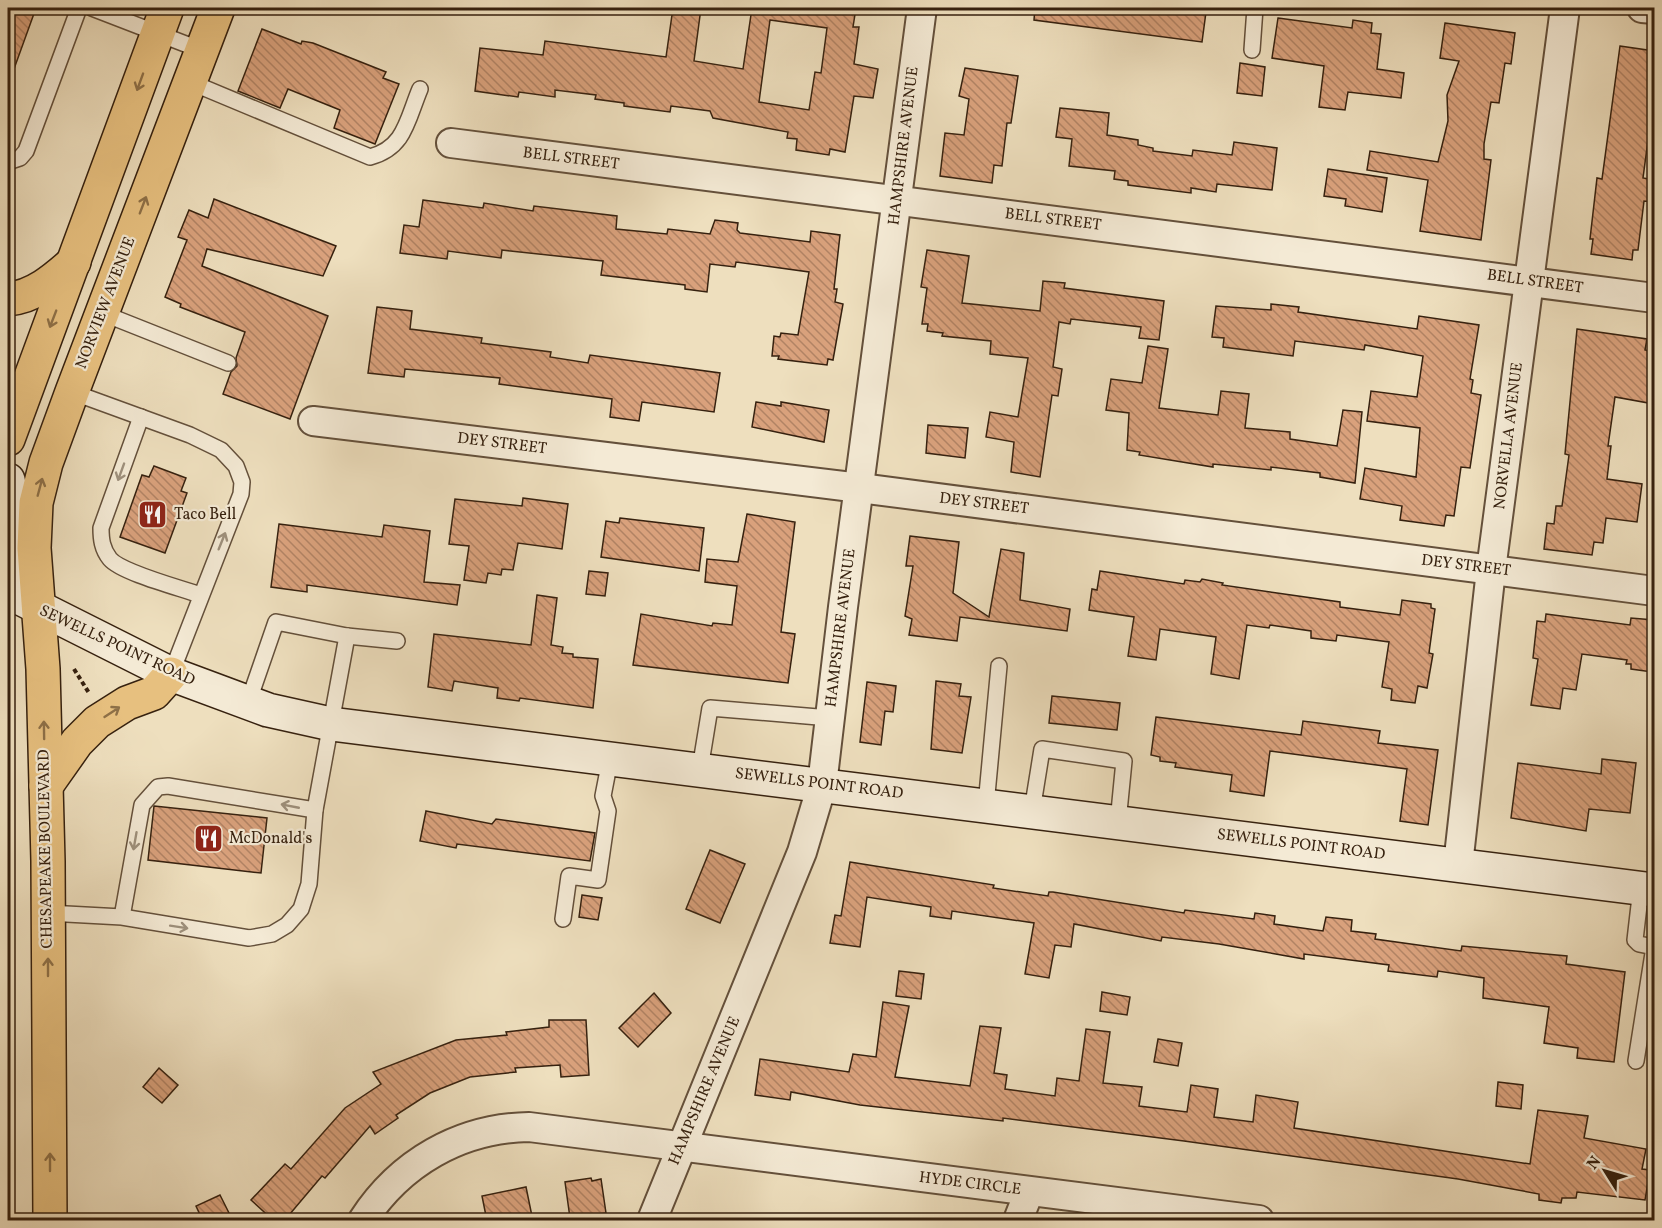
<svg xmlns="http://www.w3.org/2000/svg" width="1662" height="1228" font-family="Vollkorn,serif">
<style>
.building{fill:url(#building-back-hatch);stroke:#36210f;stroke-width:1.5;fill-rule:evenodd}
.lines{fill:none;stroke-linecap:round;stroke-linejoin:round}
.service-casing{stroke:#64503b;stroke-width:18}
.minor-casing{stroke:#64503b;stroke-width:32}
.secondary-casing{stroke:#36210f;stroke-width:36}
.primary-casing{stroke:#36210f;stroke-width:36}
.path{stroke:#36210f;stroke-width:4;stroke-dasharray:4.5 3;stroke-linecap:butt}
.service{stroke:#f4ead5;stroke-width:15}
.minor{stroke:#f4ead5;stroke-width:28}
.secondary{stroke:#f4ead5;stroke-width:33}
.primary{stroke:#e7c07f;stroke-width:33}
.oneway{stroke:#8e7047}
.oneway2{stroke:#9e907c}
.labels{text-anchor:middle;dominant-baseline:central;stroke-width:4.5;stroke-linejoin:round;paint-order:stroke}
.street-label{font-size:16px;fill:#36210f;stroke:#f4ead5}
.poi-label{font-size:16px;fill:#36210f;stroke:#f4ead5;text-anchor:start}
</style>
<defs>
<pattern id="building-back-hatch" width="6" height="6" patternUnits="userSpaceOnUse" patternTransform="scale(1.5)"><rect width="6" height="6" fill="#d9a17c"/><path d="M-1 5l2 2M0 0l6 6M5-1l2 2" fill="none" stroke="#b18364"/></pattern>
</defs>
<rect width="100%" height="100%" fill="#eedfbe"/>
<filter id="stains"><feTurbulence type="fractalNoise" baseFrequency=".00333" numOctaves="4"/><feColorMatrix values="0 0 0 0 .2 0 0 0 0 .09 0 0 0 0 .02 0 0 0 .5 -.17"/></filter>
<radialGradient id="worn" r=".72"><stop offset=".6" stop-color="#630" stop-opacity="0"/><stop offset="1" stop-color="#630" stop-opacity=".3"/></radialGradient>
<!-- building -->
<g class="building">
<path d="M8,8h28l-26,72 -2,-1z"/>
<path d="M673,8h28l-7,53 49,8 9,-61h104l-3,19h6l-5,37 24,5 -5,29 -19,-2 -9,56 -15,-3 -1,6 -33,-5 1,-11 -10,-1 1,-6 -75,-14 -3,-7 -39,-5 -1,6 -46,-6v-3l-29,-4 1,-4 -41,-5v7l-36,-5 -1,5 -43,-6 5,-43 63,7 2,-14 121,16zM770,20l57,8 -6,45 -6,-1 -6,38 -50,-8z"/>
<path d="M1035,8h153l18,4 -4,30 -168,-22z"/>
<path d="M1278,18l74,10 1,-8 19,3 -1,10 10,1 -4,35 27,4 -3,25 -53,-6 -3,18 -26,-3 5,-41 -52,-8z"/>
<path d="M1445,23l70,10 -4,31 -6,-1 -6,40 -8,-1 -7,42v15l7,1 -10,80 -61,-9 8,-51 -61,-10 3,-19 68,11 10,-41 -1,-26 12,-34 -19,-3z"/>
<path d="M262,29l39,15 1,-3 11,2 73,29 -3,6 16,6 -24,60 -41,-16 6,-18 -52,-21 -8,19 -42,-17z"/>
<path d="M1620,46l34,5v44l-11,83 11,2v22l-10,-1 -6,49h-5l-1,10 -41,-6 2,-15h-3l7,-61 5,1z"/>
<path d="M1240,63l25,4 -3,29 -25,-3z"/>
<path d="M965,68l53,8 -7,47h-4l-5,43 -8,-1 -2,18 -52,-7 5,-43 19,2 5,-36 -10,-3z"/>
<path d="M1060,108l49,5 -2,22 31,5v5l15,3v3l39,5 1,-6 39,5 2,-13 43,6 -5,42 -55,-6 -1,8 -25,-4v5l-63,-8v-4l-14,-2 1,-8 -46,-5 3,-27 -16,-2z"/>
<path d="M1328,169l59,9 -5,34 -37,-6 1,-7 -22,-3z"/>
<path d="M214,199l122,47 -13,30 -116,-27 -5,17 126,50 -38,103 -67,-25 8,-22 6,-6 -1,-8 9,-26 -65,-25 1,-3 -16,-7 22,-57 -9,-3 11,-27 19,8z"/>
<path d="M423,200l60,8 1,-5 49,8 1,-5 83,10 -1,13 51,5 1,-5 42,5 5,-14 23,3 -1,7 3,3 70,9 1,-11 29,4 -6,54h3l-2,13 8,2 -10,56 -5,-1 -1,6 -49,-6 1,-3h-7l2,-20 6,1 1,-4 17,2 11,-63 -73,-10 -1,5 -25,-3 -3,28 -22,-3v-4l-84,-10 2,-14 -101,-11 -1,8 -53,-7 -1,8 -47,-6 4,-28 15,2z"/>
<path d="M927,250l42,6 -7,47 78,8 3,-30 22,2 -1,5 100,13 -5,39 -20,-2 2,-11 -70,-8 -1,5 -11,-2 -6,45 9,2 -4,27 -6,-1 -12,82 -29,-5 3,-30 -28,-5 4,-25 28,5 10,-59 -38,-4 1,-13 -49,-5 1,-3 -16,-2 1,-7h-6l5,-36 -6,-1z"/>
<path d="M1271,304l28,3 -1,5 119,17 2,-13 60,9 -9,54 3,1 -2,13 10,2 -11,73 -9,-1 -7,49 -8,-1 -2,11 -44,-6 2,-14 -42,-7 5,-31 51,9 4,-49 -53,-7 4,-30 46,6 6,-41 -58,-11 -1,5 -69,-9 -2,15 -70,-9 1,-9 -12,-1 4,-31 55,4z"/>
<path d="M377,307l35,4 -2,18 72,9 -1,5 70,9 -1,5 38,6 2,-8 130,18 -6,39 -72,-10 -3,19 -29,-4 2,-18 -113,-15 1,-6 -95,-9 -1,8 -36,-4z"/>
<path d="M1577,329l70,10 -2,11 9,2v52l-39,-7 -7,49h3l-4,33 35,5 -5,38 -31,-4 -3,25 -9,-1 -2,13 -48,-6 3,-26 7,1 2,-18h6l7,-51 -4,-1z"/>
<path d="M1148,346l20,3 -9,59 59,7 3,-24 28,3 -4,34 45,4v7l47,7 6,-36 19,2 -7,71 -35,-6v-4l-49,-6v3l-58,-6v3l-74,-12 1,-3 -13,-2 2,-37 -23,-3 5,-31 31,4z"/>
<path d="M756,402l25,4v-4l48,8 -5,32 -72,-15z"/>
<path d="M928,425l40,3 -3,30 -39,-5z"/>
<path d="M154,466l32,12 -5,13 6,2 -22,60 -45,-16 22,-62 7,2z"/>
<path d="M523,498l45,6 -6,45 -44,-6 -5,27 -11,-1 -1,6 -13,-2 -2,10 -22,-3 5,-34 -20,-2 6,-45 67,7z"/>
<path d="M747,514l48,8 -14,110 14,2 -7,49 -155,-18 8,-51 71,12 1,-3 19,2 5,-39 -32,-4 2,-23 31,3z"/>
<path d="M620,518l84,10 -5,43 -98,-14 5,-36 13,2z"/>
<path d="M279,524l103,13 2,-12 46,6 -6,51 36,3 -3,20 -150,-20v7l-36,-5z"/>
<path d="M910,536l49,6 -6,51 36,24 12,-68 23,4 -4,47 50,9 -3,22 -107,-14 -3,24 -48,-6 3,-16 -7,-3 8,-50h-7z"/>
<path d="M589,571l19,2 -3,23 -19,-2z"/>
<path d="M1100,571l84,13 1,-4 15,2 2,-3 21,4 -1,2 118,17v5l60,8 2,-15 29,4v4l4,1 -6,44 4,1 -6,34 -9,-2 -3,17 -24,-3 1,-11 -10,-2 7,-45 -52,-7 -1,6 -25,-3v-7l-41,-6 -1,3 -22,-3 -8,54 -28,-5 5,-37 -56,-8 -4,31 -28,-4 6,-39 -45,-7 3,-21 5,1z"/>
<path d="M537,595l20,3 -6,47 12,2 -1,6 11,1v3l25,2 -5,49 -73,-10 -1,3 -22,-3 1,-10 -44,-7 -2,10 -24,-4 6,-53 97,11z"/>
<path d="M1546,614l84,11 1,-7 23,2 -2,52 -21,-3v-5h-5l1,-4 -45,-6 -6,36 -13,-2 -3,21 -29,-4 7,-46 -5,-1 4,-37 8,1z"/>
<path d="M936,681l25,3 -2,12 12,1 -9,56 -31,-4z"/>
<path d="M867,682l29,4 -3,26 -8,-1 -4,34 -21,-3z"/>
<path d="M1052,696l68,7 -3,27 -68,-7z"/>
<path d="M1156,717l145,18 2,-14 77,10 -2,12 60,7 -10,75 -28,-4 7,-52 -137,-18 -6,45 -34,-5 2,-16 -57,-8 1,-4 -16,-2v-4l-9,-2z"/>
<path d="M1602,759l34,4 -6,50 -41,-4 -3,22 -75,-13 7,-55 83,11z"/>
<path d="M154,806l113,12 -6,55 -113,-13z"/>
<path d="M426,811l66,13 4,-5 99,14 -5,28 -133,-17 -1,4 -36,-7z"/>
<path d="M710,850l35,14 -25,59 -34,-14z"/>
<path d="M850,862l144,23 -1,3 55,8 1,-4h4l131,21 1,-3 69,9 1,-6 20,3 -1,8 49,7 3,-14 26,3 -1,11 25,3 -1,5 86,12 1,-5 105,10 -1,8 59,8 -11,90 -37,-4 1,-10 -34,-5 5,-36 -66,-9 1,-20 -46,-7 -1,6 -49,-6 1,-6 -85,-11v5l-85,-15 -57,-7 -1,4 -87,-17 -3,23 -16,-2 -6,33 -24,-4 9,-51 -82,-12 -1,8 -21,-3 1,-9 -64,-10 -7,50 -30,-4 5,-28 6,1z"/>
<path d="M582,895l20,3 -4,22 -19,-3z"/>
<path d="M899,971l25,3 -3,25 -25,-3z"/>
<path d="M1102,992l28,5 -3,18 -27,-4z"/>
<path d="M654,993l17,20 -33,34 -19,-19z"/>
<path d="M883,1002l26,4 -14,71 75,9 10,-60 21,2 -7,45 13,2 -2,14 50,7 2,-18 22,3 7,-52 24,3 -7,51 39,4 -3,19 48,6 4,-27 27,4 -4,28 39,5 3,-27 42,7 -4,26 236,36 8,-54 50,6 -4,22 62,11 -4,20 8,1 -5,30 -68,-8 -1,6h-14l-1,5 -22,-3v-6l-81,-15 -274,-38 -181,-23v3l-143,-16 -69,-13 -1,8 -35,-5 5,-36 89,13 4,-18 23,3z"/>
<path d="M549,1020h37l3,55 -28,2 -1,-12 -45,3 1,4 -46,5 -40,16 -34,22 2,3 -23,16 -5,-8 -45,52 -3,-2 -38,45h-10l-23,-21 34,-36 6,5 54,-61 36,-24 -8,-12 83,-32 51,-5 -1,-3 43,-5z"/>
<path d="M1158,1039l24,4 -4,23 -24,-4z"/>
<path d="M159,1068l19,17 -16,18 -19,-16z"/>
<path d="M1498,1082l25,3 -2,24 -25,-3z"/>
<path d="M591,1178l1,3 9,-2 5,34 -36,5 -5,-36z"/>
<path d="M526,1187l7,34h-46l-5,-25z"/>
<path d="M220,1195l13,26h-30l-7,-15z"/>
</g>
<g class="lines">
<defs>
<g id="service">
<path d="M92,8l109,42"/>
<path d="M1252,50l3,-42"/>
<path d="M190,82l180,75c35,-9 37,-37 50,-68"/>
<path d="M8,162l12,-4 6,-7 53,-143"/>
<path d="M102,313l126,50"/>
<path d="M72,392l118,43 31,15 15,16 6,16 -1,12 -70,180"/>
<path d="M141,417l-40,111c0,11 1,21 9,31 12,14 71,29 90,36"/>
<path d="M248,703l28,-81 71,14 50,5"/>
<path d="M700,769l10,-61 120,10"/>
<path d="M986,805l13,-139"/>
<path d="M315,810l32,-174"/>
<path d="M1032,811l10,-62 82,12 -6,61"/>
<path d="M1641,888l-6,52 4,4 15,3"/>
<path d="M48,913l74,4 127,21 23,-4 15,-9 14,-16 8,-25 6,-74 -147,-24 -10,1 -16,18 -20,112"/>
<path d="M563,919l6,-43 29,4 10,-69 -5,-15 7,-36"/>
<path d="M1636,1061l18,-114"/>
</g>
<g id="minor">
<path d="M1642,8l12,1"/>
<path d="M451,143l1203,155"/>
<path d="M313,421l547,67 794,103"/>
<path d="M1458,865l33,-295 74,-562"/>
<path d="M363,1220c37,-57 97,-92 166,-93l730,93"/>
<path d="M652,1220l150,-368 20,-67 21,-178 79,-599"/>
<path d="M1018,1220l11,-28"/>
</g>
<g id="secondary">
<path d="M8,480l20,88"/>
<path d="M8,592l163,82 97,36 63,14 1323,166"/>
</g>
<g id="primary">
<path d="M8,299c26,-2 47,-20 66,-37"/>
<path d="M8,439l159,-431"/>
<path d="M46,786l31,-44 20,-20 30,-19 27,-10 17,-19"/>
<path d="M50,1220l-2,-359 -5,-192 -9,-121 2,-45 10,-40 26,-71 146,-384"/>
</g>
</defs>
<!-- service casing -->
<use href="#service" class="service-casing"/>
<!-- minor casing -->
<use href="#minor" class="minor-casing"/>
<!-- secondary casing -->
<use href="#secondary" class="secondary-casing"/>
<!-- primary casing -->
<use href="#primary" class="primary-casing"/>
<!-- path -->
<path class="path" d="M74,669l15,24"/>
<!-- service -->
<use href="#service" class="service"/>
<!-- minor -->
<use href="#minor" class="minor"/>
<!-- secondary -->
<use href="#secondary" class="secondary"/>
<!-- primary -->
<use href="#primary" class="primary"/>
</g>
<!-- one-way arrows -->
<defs><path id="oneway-shaft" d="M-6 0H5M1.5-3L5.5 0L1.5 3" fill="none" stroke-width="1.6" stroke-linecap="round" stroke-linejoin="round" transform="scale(1.5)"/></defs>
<g class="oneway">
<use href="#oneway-shaft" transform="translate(140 82) rotate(110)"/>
<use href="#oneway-shaft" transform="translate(143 205) rotate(-69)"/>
<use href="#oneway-shaft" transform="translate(53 319) rotate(111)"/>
<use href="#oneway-shaft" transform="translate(40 487) rotate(-75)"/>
<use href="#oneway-shaft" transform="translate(112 712) rotate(-33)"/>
<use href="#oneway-shaft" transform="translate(44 730) rotate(-91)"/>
<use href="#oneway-shaft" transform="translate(48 967) rotate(-90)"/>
<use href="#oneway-shaft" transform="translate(50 1162) rotate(-90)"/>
</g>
<g class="oneway2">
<use href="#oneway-shaft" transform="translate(121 472) rotate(110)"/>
<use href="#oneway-shaft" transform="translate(222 541) rotate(-68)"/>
<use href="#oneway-shaft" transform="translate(290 806) rotate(-169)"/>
<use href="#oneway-shaft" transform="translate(135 841) rotate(100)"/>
<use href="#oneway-shaft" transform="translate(179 927) rotate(9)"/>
</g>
<!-- icons -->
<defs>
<symbol id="restaurant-square" viewBox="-11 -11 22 22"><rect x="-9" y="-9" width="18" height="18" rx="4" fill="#8f2418" stroke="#f4ead5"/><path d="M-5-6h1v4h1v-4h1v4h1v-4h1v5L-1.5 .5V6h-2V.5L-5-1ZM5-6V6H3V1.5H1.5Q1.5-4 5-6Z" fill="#fff"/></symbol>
</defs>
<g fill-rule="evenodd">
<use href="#restaurant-square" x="136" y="498" width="33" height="33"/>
<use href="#restaurant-square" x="192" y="822" width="33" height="33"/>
</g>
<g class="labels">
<!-- street labels -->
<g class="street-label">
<text transform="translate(904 146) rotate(-83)">HAMPSHIRE AVENUE</text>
<text transform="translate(571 159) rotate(7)">BELL STREET</text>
<text transform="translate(1053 220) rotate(7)">BELL STREET</text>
<text transform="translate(1535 282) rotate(8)">BELL STREET</text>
<text transform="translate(106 303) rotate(-69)">NORVIEW AVENUE</text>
<text transform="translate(1509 436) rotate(-83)">NORVELLA AVENUE</text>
<text transform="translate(502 444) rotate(7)">DEY STREET</text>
<text transform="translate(984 504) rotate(7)">DEY STREET</text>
<text transform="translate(1466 566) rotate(7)">DEY STREET</text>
<text transform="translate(841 628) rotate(-83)">HAMPSHIRE AVENUE</text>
<text transform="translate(117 646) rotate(25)">SEWELLS POINT ROAD</text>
<text transform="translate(819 784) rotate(7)">SEWELLS POINT ROAD</text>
<text transform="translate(1301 845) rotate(7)">SEWELLS POINT ROAD</text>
<text transform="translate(46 849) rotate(-91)">CHESAPEAKE BOULEVARD</text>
<text transform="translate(705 1091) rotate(-67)">HAMPSHIRE AVENUE</text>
<text transform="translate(970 1184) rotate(7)">HYDE CIRCLE</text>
</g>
<!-- poi labels -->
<g class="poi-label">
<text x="174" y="515">Taco Bell</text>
<text x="229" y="839">McDonald's</text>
</g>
</g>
<!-- margin -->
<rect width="1662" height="1228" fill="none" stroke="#eedfbe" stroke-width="30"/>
<rect x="9" y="9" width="1644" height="1210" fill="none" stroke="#36210f" stroke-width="3"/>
<rect x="15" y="15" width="1632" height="1198" fill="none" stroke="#36210f" stroke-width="1.5"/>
<!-- north arrow -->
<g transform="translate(1605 1171) rotate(307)" stroke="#f4ead5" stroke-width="4.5" paint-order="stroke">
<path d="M0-4.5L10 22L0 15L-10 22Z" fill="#36210f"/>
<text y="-9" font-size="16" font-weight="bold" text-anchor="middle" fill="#36210f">N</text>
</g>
<rect width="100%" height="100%" filter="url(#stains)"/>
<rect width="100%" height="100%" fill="url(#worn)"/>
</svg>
